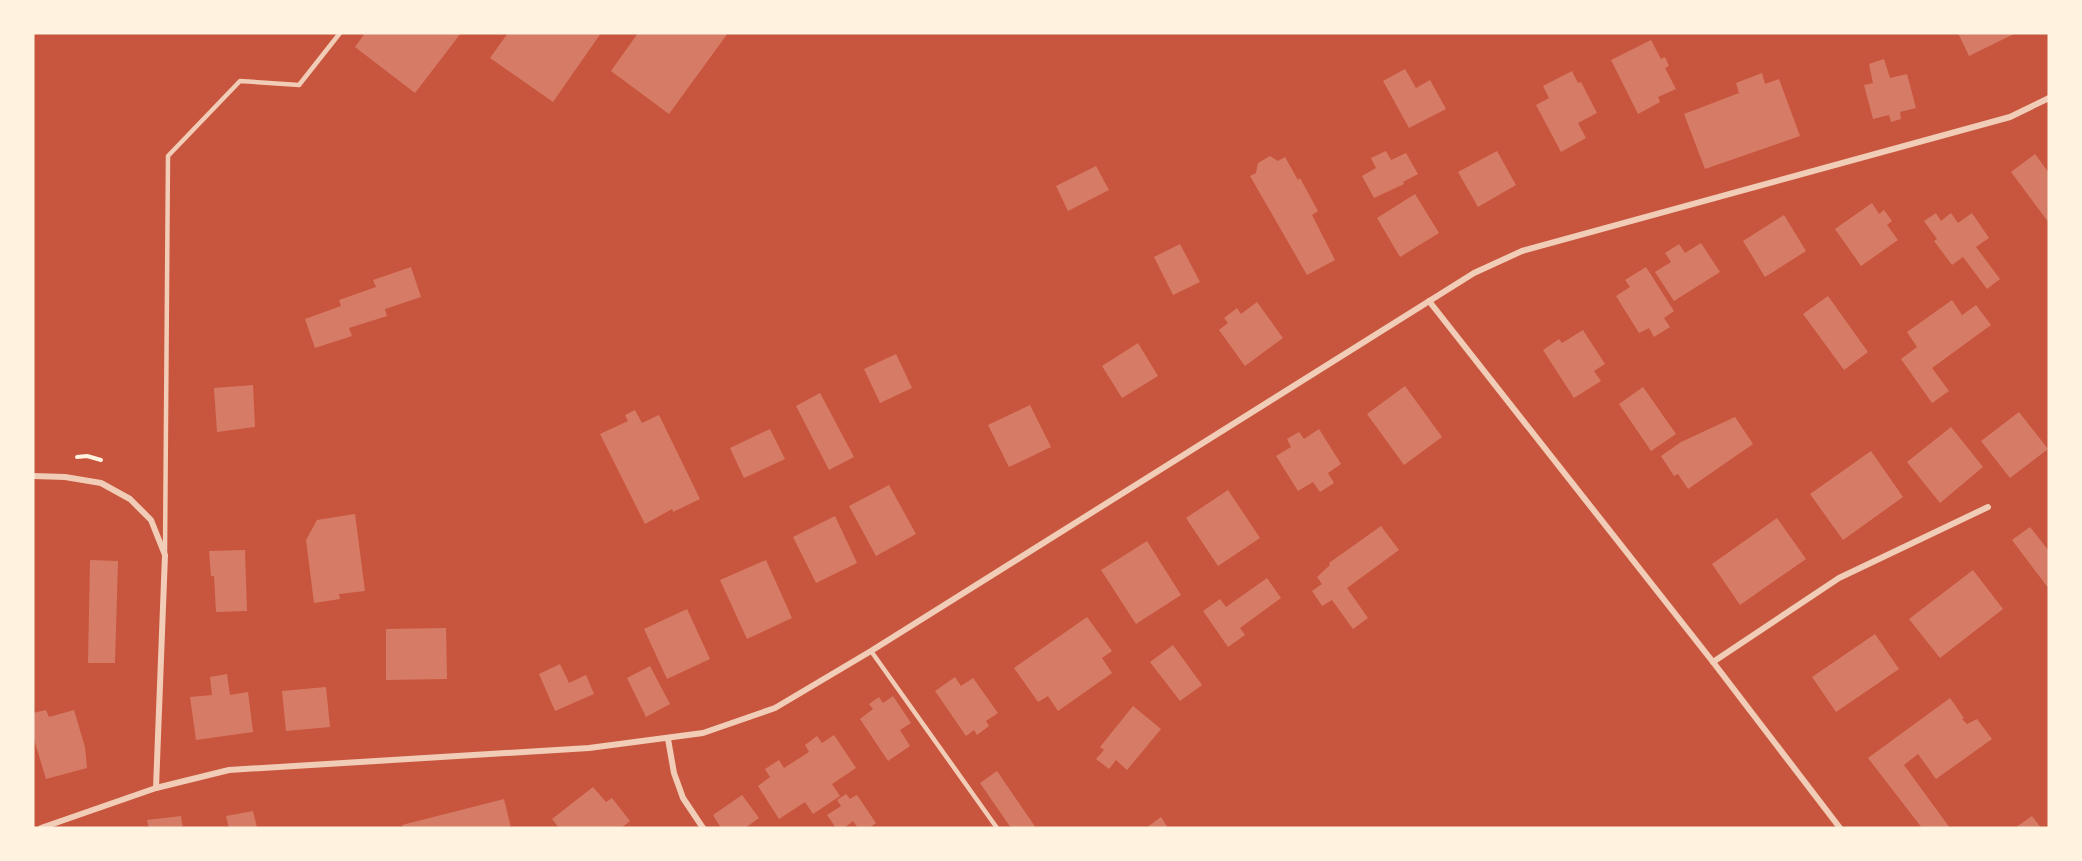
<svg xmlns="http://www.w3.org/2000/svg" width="2082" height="861" font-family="'Sofia Sans Condensed',sans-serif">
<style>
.building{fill:#d67c66}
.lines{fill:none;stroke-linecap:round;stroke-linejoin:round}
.path{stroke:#fff3e0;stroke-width:4}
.service{stroke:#f1ccb7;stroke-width:4.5}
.minor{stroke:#f1ccb7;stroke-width:6}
</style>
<rect width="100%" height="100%" fill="#c8553d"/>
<!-- building -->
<g class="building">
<path d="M365,33h96l-46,60 -60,-46z"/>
<path d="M508,33h93l-48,69 -63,-44z"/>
<path d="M638,33h90l-59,81 -58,-43z"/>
<path d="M1958,33h58l-47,23z"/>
<path d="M1651,40l10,19 4,-2 4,9 -4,2 11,21 -18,8 2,5 -22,12 -27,-54z"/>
<path d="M1884,59l6,19 17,-4 9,34 -16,4 1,7 -10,3 -2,-7 -16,4 -9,-34 9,-2 -4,-19z"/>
<path d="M1405,69l11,19 14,-8 16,29 -37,19 -26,-47z"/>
<path d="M1572,71l6,12 3,-1 16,31 -19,10 8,15 -25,14 -25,-47 13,-7 -6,-12z"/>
<path d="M1762,73l3,11 14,-5 21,57 -95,33 -21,-55 55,-21 -3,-10z"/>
<path d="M1386,151l5,9 15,-7 12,21 -15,8 1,2 -30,14 -12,-22 14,-8 -5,-10z"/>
<path d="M1497,151l19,34 -38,22 -20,-35z"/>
<path d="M2035,154l14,19v50l-38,-51z"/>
<path d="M1270,156l8,5 7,-4 13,23 2,-2 18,33 -6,4 23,45 -28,15 -57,-99 6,-3 2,-10z"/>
<path d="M1096,166l13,24 -41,21 -12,-25z"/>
<path d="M1415,194l24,39 -39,24 -23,-39z"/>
<path d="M1872,203l7,11 5,-4 8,11 -5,4 11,15 -37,26 -26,-37z"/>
<path d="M1936,213l5,8 10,-8 7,10 14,-10 17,25 -13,9 24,32 -13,10 -24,-32 -11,8 -18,-24 3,-2 -13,-18z"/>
<path d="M1784,215l22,36 -41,26 -22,-36z"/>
<path d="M1701,243l19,29 -46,29 -19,-29 16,-10 -6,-9 14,-9 6,9z"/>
<path d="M1180,244l20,38 -27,13 -19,-38z"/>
<path d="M411,267l10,30 -36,12 2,7 -38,12 3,8 -37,12 -10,-29 36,-13 -2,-6 37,-13 -3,-7z"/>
<path d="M1646,267l28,44 -10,7 6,9 -16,10 -5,-9 -10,5 -23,-37 14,-9 -5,-7z"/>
<path d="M1828,296l40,56 -24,18 -41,-56z"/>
<path d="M1952,300l10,15 14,-10 15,20 -59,43 17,23 -17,12 -31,-44 16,-12 -10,-15z"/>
<path d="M1257,302l26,36 -38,28 -26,-36 9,-7 -4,-5 13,-10 4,6z"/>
<path d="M1583,330l22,34 -11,7 7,10 -27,17 -31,-48 16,-11 3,4z"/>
<path d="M1138,343l20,33 -36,22 -20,-32z"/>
<path d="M896,354l16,34 -32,15 -16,-34z"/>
<path d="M253,385l2,42 -38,5 -3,-44z"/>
<path d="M1405,386l37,51 -38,28 -37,-51z"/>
<path d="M1643,387l33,47 -25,17 -32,-47z"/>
<path d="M820,393l34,64 -25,13 -33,-64z"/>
<path d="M1030,405l21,42 -42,20 -21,-42z"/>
<path d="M635,410l7,13 17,-8 41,84 -27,13 -1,-3 -27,15 -45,-90 28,-13 -3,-6z"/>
<path d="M2019,412l29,37 -38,29 -29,-37z"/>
<path d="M1735,417l18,27 -65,45 -10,-15 -4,2 -13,-20 20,-14z"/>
<path d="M1951,427l32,40 -43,36 -33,-41z"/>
<path d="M770,429l15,30 -41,19 -14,-30z"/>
<path d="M1319,429l22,35 -13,9 6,10 -14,9 -7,-10 -15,9 -22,-35 15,-9 -4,-8 12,-7 5,7z"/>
<path d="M1871,451l32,46 -60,43 -33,-46z"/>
<path d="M889,485l27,49 -40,22 -27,-50z"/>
<path d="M1228,490l32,48 -42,28 -32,-48z"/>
<path d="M355,514l10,77 -26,3 1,5 -26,4 -8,-63 11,-20z"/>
<path d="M835,516l22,47 -41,20 -23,-46z"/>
<path d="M1777,518l29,41 -66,46 -28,-41z"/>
<path d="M1381,526l18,24 -52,38 21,30 -15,11 -21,-29 -10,6 -10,-15 10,-7 -5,-7 13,-12 -1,-2z"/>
<path d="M2030,527l19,24v38l-37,-49z"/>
<path d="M1147,541l34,54 -45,29 -35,-54z"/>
<path d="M245,550l2,61 -31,1 -2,-36h-3l-2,-25z"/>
<path d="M90,560l28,1 -3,102h-27z"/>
<path d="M766,560l26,58 -45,21 -27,-59z"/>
<path d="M1973,570l30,39 -63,49 -31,-39z"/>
<path d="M1267,578l14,20 -41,30 5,7 -17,12 -25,-36 17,-12 6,8z"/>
<path d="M687,609l23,50 -43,20 -23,-50z"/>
<path d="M1087,617l25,34 -10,7 10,15 -54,38 -10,-15 -10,6 -24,-34z"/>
<path d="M446,628l1,51 -61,1v-51z"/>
<path d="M1875,634l24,35 -63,43 -24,-35z"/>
<path d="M1173,645l29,40 -22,16 -30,-39z"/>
<path d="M560,664l9,19 17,-8 8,19 -39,17 -16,-37z"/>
<path d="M650,666l20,38 -24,13 -19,-39z"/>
<path d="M227,674l3,21 18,-3 5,40 -57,8 -6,-43 22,-2 -2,-18z"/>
<path d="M955,677l6,9 12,-8 25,35 -12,8 3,5 -12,9 -3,-5 -8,6 -31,-45z"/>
<path d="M326,687l4,40 -44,4 -4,-40z"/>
<path d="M893,696l18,27 -11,7 10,16 -22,15 -28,-42 13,-10 -4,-5 10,-7 4,6z"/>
<path d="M1950,698l14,20 -2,1 5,5 10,-5 15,20 -56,40 -18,-25 -14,11 46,63h-28l-54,-70z"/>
<path d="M1133,706l28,23 -34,41 -11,-10 -7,9 -13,-10 8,-9 -4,-3z"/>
<path d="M46,710l3,7 25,-7 11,37 2,21 -41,11 -13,-43v-23z"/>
<path d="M834,735l22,33 -24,16 8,12 -27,18 -8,-12 -26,17 -21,-33 12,-9 -5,-8 14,-9 5,8 25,-16 -4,-7 12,-9 5,7z"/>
<path d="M997,771l39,57h-25l-31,-45z"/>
<path d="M593,787l13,15 6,-4 18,23 -9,7h-62l-7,-9z"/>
<path d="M846,794l4,5 7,-4 19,28 -7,5h-11l-5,-7 -9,7h-8l-9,-13 14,-9 -4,-6z"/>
<path d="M742,795l17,23 -14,10h-24l-8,-13z"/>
<path d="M504,799l7,29h-108l-1,-3z"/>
<path d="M253,811l4,17h-28l-3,-12z"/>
<path d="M181,816l2,12h-34l-2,-8z"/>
<path d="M2032,816l9,12h-26z"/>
<path d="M1161,817l7,11h-22z"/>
</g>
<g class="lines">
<!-- path -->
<path class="path" d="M77,457l10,-1 14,4"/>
<!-- service -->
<g class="service">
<path d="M165,553l3,-397 72,-75 59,4 41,-52"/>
<path d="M871,651l126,177"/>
</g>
<!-- minor -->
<g class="minor">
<path d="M1429,301l284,361 127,166"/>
<path d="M33,476l32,1 36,6 29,16 21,21 14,35 -9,233"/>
<path d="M1713,662l126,-84 149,-71"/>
<path d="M668,739l6,34 9,25 20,30"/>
<path d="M41,828l115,-40 73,-18 360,-22 114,-15 72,-25 96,-57 603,-378 48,-22 488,-134 39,-19"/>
</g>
</g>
<!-- border -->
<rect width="2082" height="861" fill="none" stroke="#fff3e0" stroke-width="69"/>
</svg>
